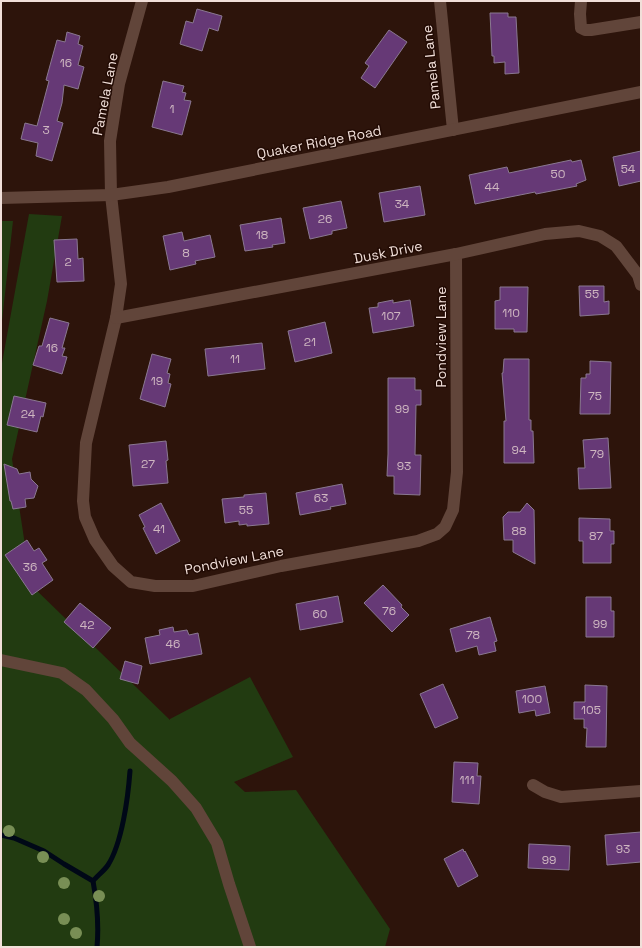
<svg xmlns="http://www.w3.org/2000/svg" width="642" height="948" font-family="'Space Grotesk',sans-serif">
<style>
.green{fill:#223b11}
.lines{fill:none;stroke-linecap:round;stroke-linejoin:round}
.stream{stroke:#000817;stroke-width:5}
.building{fill:#663976;stroke:#8a7891}
.minor{stroke:#61453a;stroke-width:12}
.tree{fill:#788e55}
.labels{text-anchor:middle;dominant-baseline:central;stroke-width:3;stroke-linejoin:round;paint-order:stroke}
.number-label{font-size:12px;fill:#ceb6c0}
.street-label{font-size:14px;fill:#f1dfd9;stroke:#220b04}
</style>
<rect width="100%" height="100%" fill="#2d140b"/>
<!-- green -->
<g class="green">
<path d="M29,214l33,2 -15,85 -35,158 19,126 139,135v-1l80,-42 43,80 -59,25 11,10 51,-2 94,139 -5,18h-384v-572l1,-12z"/>
<path d="M1,221h12l-12,109z"/>
</g>
<g class="lines">
<!-- stream -->
<g class="stream">
<path d="M1,835l13,3 30,13 20,13 29,17c4,22 6,44 4,66"/>
<path d="M93,881c4,-5 11,-10 15,-16 14,-22 20,-67 22,-94"/>
</g>
</g>
<!-- building -->
<g class="building">
<path d="M197,9l25,7 -4,15 -9,-3 -7,23 -22,-7 6,-23 7,2z"/>
<path d="M490,13h18v4h8l3,56 -14,1v-12l-11,1v-7h-2z"/>
<path d="M389,30l18,12 -32,46 -14,-10 8,-12 -4,-3z"/>
<path d="M67,32l13,4 -2,8 5,2 -5,19 6,2 -6,22 -14,-4 -2,18 -5,18 6,2 -11,38 -16,-5 2,-13 -17,-4 4,-16 12,3 12,-45 -3,-1 11,-40 8,2z"/>
<path d="M163,81l21,5 -2,6 4,1 -2,7 7,1 -9,34 -30,-8z"/>
<path d="M641,151v30l-22,5 -6,-29z"/>
<path d="M571,160l1,2 9,-2 5,20 -10,4 1,2 -41,8 -1,-2 -60,12 -6,-29 38,-8 2,6z"/>
<path d="M420,186l5,29 -41,7 -5,-29z"/>
<path d="M341,201l6,27 -15,3v3l-22,5 -7,-31z"/>
<path d="M281,218l4,25 -13,2 1,2 -28,4 -5,-26z"/>
<path d="M182,232l2,9 26,-6 5,22 -20,4 1,3 -26,6 -7,-34z"/>
<path d="M77,239l1,20 5,-1 1,23 -27,1 -3,-42z"/>
<path d="M579,286h25v16l5,-1v13l-29,2z"/>
<path d="M500,287h28l-1,45h-13v-3h-19v-28l5,-1z"/>
<path d="M393,300v3l17,-3 4,26 -41,7 -4,-25 9,-1v-4z"/>
<path d="M50,318l19,5 -7,25h3l-3,8 5,1 -5,17 -29,-9 6,-19h3z"/>
<path d="M325,322l7,31 -37,9 -7,-31z"/>
<path d="M262,343l3,26 -57,7 -3,-27z"/>
<path d="M152,354l19,5 -4,14 3,1 -2,9 3,1 -6,23 -25,-8z"/>
<path d="M504,359h25v61h2v11h2l1,32h-30v-42h2l-4,-48h1z"/>
<path d="M590,361l21,1 -1,52h-30l1,-36h5v-4h4z"/>
<path d="M388,378h27v12h6v15h-5l-1,50h6l-1,40 -26,-1v-18h-7l1,-22z"/>
<path d="M14,396l32,7 -3,14 -2,-1 -4,16 -30,-7z"/>
<path d="M608,438l3,50 -32,1 -1,-21h7l-2,-28z"/>
<path d="M166,441l2,19 -2,1 2,22 -35,3 -4,-41z"/>
<path d="M4,464l13,5 2,5 11,-2 1,7 7,7 -4,12 -9,1 1,8 -13,2 -2,-8h-1z"/>
<path d="M342,484l4,20 -16,3 1,2 -31,6 -4,-22z"/>
<path d="M266,493l3,31 -22,2v-2l-8,1v-4l-14,2 -3,-24 22,-2v-2z"/>
<path d="M161,503l19,38 -24,13 -13,-26 2,-1 -6,-12z"/>
<path d="M527,503l7,7 1,54 -22,-12v-12h-9l-1,-23 5,-5h12z"/>
<path d="M579,518l31,1v12h4v13h-3v19h-28v-22h-4z"/>
<path d="M27,540l7,11 5,-3 8,12 -5,3 11,17 -21,15 -27,-40z"/>
<path d="M383,585l19,20 -1,2 8,8 -17,17 -28,-29z"/>
<path d="M338,596l5,26 -43,8 -4,-26z"/>
<path d="M586,597h25v14h3v26h-28z"/>
<path d="M80,603l31,25 -18,20 -29,-26z"/>
<path d="M490,617l7,24 -3,1 2,9 -17,4 -2,-9 -21,6 -6,-23z"/>
<path d="M173,627l1,5 13,-2 2,5 9,-2 4,21 -52,10 -5,-26 15,-3 -1,-5z"/>
<path d="M125,661l17,5 -4,18 -18,-5z"/>
<path d="M443,684l15,34 -23,10 -15,-34z"/>
<path d="M585,685l22,1 -1,61h-20l1,-19h-3v-9h-10v-17h11z"/>
<path d="M545,686l5,27 -14,3 -1,-6 -16,3 -3,-22z"/>
<path d="M454,762l24,1 -1,13h4l-2,28 -27,-2z"/>
<path d="M641,832v30l-34,3 -2,-30z"/>
<path d="M529,844l41,2 -1,24 -41,-2z"/>
<path d="M463,849l1,3 1,-1 13,25 -20,11 -14,-28z"/>
</g>
<g class="lines">
<!-- minor -->
<g class="minor">
<path d="M142,1l-23,83 -9,57 1,54 10,89 -5,34 -30,125 -3,58 2,16 10,23 18,26 18,16 24,4h38l88,-20 137,-25 19,-7 8,-7 8,-17 4,-38 -1,-218"/>
<path d="M440,1l13,129"/>
<path d="M581,1l-1,13 1,14 4,2h6l50,-8"/>
<path d="M1,198l110,-3 57,-8 473,-95"/>
<path d="M116,318l340,-64 89,-20 34,-3 21,5 16,10 22,29 3,10"/>
<path d="M1,660l61,13 24,17 27,29 17,24 42,38 24,27 21,35 12,41 21,63"/>
<path d="M533,785l12,7 16,5 80,-6"/>
</g>
</g>
<!-- trees -->
<g class="tree">
<circle cx="9" cy="831" r="6"/>
<circle cx="43" cy="857" r="6"/>
<circle cx="64" cy="883" r="6"/>
<circle cx="99" cy="896" r="6"/>
<circle cx="64" cy="919" r="6"/>
<circle cx="76" cy="933" r="6"/>
</g>
<g class="labels">
<!-- number labels -->
<g class="number-label">
<text x="66" y="63">16</text>
<text x="172" y="109">1</text>
<text x="46" y="130">3</text>
<text x="628" y="169">54</text>
<text x="558" y="174">50</text>
<text x="492" y="187">44</text>
<text x="402" y="204">34</text>
<text x="325" y="219">26</text>
<text x="262" y="235">18</text>
<text x="186" y="253">8</text>
<text x="68" y="262">2</text>
<text x="592" y="294">55</text>
<text x="511" y="313">110</text>
<text x="391" y="316">107</text>
<text x="310" y="342">21</text>
<text x="52" y="348">16</text>
<text x="235" y="359">11</text>
<text x="157" y="381">19</text>
<text x="595" y="396">75</text>
<text x="402" y="409">99</text>
<text x="28" y="414">24</text>
<text x="519" y="450">94</text>
<text x="597" y="454">79</text>
<text x="148" y="464">27</text>
<text x="404" y="466">93</text>
<text x="321" y="498">63</text>
<text x="246" y="510">55</text>
<text x="159" y="529">41</text>
<text x="519" y="531">88</text>
<text x="596" y="536">87</text>
<text x="30" y="567">36</text>
<text x="389" y="611">76</text>
<text x="320" y="614">60</text>
<text x="600" y="624">99</text>
<text x="87" y="625">42</text>
<text x="473" y="635">78</text>
<text x="173" y="644">46</text>
<text x="532" y="699">100</text>
<text x="591" y="710">105</text>
<text x="467" y="780">111</text>
<text x="623" y="849">93</text>
<text x="549" y="860">99</text>
</g>
<!-- street labels -->
<g class="street-label">
<text transform="translate(431 67) rotate(-96)">Pamela Lane</text>
<text transform="translate(105 94) rotate(-79)">Pamela Lane</text>
<text transform="translate(319 142) rotate(-11)">Quaker Ridge Road</text>
<text transform="translate(388 252) rotate(-11)">Dusk Drive</text>
<text transform="translate(441 337) rotate(-90)">Pondview Lane</text>
<text transform="translate(234 560) rotate(-11)">Pondview Lane</text>
</g>
</g>
<!-- border -->
<rect width="642" height="948" fill="none" stroke="#f1dfd9" stroke-width="4"/>
</svg>
